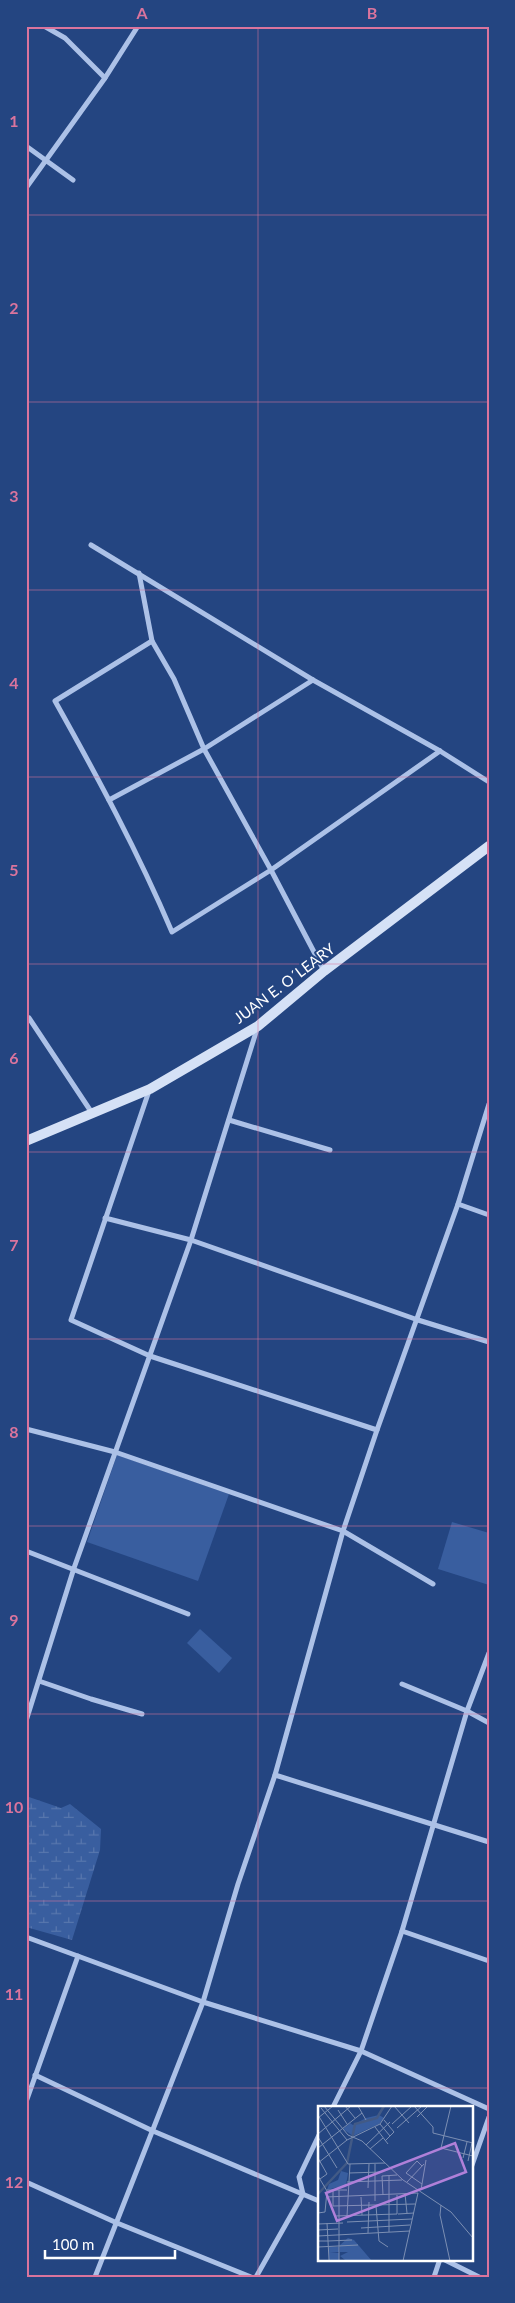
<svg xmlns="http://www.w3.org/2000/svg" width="515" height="2303" font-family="Lato,sans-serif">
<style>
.wetland{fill:url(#wetland-marsh)}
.pitch{fill:#395e9f}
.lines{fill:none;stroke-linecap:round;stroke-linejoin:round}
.street{stroke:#acc1e7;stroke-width:5}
.secondary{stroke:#d5e1f6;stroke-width:10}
.grid{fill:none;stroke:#da749d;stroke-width:1;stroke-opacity:0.55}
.labels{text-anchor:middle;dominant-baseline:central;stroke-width:4;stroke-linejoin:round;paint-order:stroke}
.street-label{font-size:15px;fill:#fff;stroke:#244581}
.inset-river{fill:none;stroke:#425a86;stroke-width:2.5}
.inset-road{fill:none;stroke:#7c8fb3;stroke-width:1}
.view{fill:#b080d9;fill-opacity:0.15;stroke:#b080d9;stroke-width:2.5}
.inset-edge{fill:none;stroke:#fff;stroke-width:2.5}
.neatline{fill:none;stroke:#da749d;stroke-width:2}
.grid-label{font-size:16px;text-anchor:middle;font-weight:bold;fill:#da749d}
</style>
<defs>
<pattern id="wetland-marsh" width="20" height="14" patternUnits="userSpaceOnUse" patternTransform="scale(1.25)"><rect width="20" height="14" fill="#395e9f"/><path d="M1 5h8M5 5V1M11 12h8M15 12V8" fill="none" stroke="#5776ad"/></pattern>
</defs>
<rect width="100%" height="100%" fill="#244581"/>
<!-- wetland -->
<path class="wetland" d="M26,1796l35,12 9,-4 31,25 -1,21 -28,90 -46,-13z"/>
<!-- pitch -->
<g class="pitch">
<path d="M117,1455l112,39 -31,87 -111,-39z"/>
<path d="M452,1522l37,11v52l-51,-16z"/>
<path d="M200,1629l32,29 -13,15 -32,-30z"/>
</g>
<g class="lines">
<!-- street -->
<g class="street">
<path d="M44,26l21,12 40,40"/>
<path d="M26,146l47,34"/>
<path d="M26,188l79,-110 33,-52"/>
<path d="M91,545l222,135 127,71 49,31"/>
<path d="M139,573l13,68 22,38 30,70 67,121 53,101"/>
<path d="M152,641l-97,60c42,75 83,151 117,231l99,-62 169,-119"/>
<path d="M109,800l95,-51 109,-69"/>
<path d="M29,1018l63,95"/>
<path d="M149,1091l-78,229 79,36 227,74"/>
<path d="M229,1120l101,30"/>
<path d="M458,1204l31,11"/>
<path d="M105,1218l86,22 227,80 71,22"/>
<path d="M26,1429l89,23 228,79 90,53"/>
<path d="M26,1551l162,63"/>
<path d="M39,1681l52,18 51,15"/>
<path d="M402,1684l65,27 22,12"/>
<path d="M26,1721l48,-153 117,-328 66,-211"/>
<path d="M275,1775l214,67"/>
<path d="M402,1931l87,30"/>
<path d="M26,1937l177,65 158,49 128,58"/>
<path d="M35,2075l118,56 166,70"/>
<path d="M26,2102l52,-146"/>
<path d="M333,2107l28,-56 41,-120 65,-220 22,-58"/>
<path d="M471,2168l18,-51"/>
<path d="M26,2182l91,41 134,54"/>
<path d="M443,2259l36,18"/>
<path d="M95,2277l108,-275 35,-118 37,-109 68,-244 34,-101 81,-226 31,-100"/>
<path d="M256,2277l47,-83 -4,-17 20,-42"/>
<path d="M434,2277l6,-18"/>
</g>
<!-- secondary -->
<path class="secondary" d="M26,1141l124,-52 108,-63 66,-55 165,-125"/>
</g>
<!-- grid -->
<path class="grid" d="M258,26v2251M26,215h463M26,402h463M26,590h463M26,777h463M26,964h463M26,1152h463M26,1339h463M26,1526h463M26,1714h463M26,1901h463M26,2088h463"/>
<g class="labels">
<!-- street labels -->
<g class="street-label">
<text transform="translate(284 983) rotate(-37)">JUAN E. O´LEARY</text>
</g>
</g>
<!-- overview -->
<g transform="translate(318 2106)">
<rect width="155" height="155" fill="#244581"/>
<path d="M61,9l5,3 -5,6 -26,12 -10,-7 7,-6 3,2 13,-7z" fill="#395e9f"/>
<path d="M30,132l6,2 18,21h-49l6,-1v-13h10v5l-9,1h9v7h6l-5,-4 8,-4h-8v-7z" fill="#395e9f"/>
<path d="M23,65l7,2 -2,12 -19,5 2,-6 9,-4z" fill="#395e9f"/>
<path class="inset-river" d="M0,88l29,-31 8,-39 22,-6 7,-12"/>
<path class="inset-road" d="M6,0l24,29 14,6 41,39 48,32 22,26M27,0l10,12M40,0l8,14M76,0l15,17M96,0l19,21v6M133,0l-10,42 32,8M3,2l26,32M20,4l9,14M0,9l30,49 37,-1M99,11l11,-11M0,12l15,-12M66,14l10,12 -9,9M62,18l10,12M74,18l20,-18M57,21l13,17M79,22l25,-22M115,27l40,10M0,28l33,-28M0,31l19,31M48,39l24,-23M0,42l44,-35M52,43l13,-11M0,52l9,16 -7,5M145,52l4,-16M150,55l4,-18M0,57l29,-23 33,-16 12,-18M57,58v37M104,60l-5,-5 -11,12 16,11M31,67l32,-1M71,69v57M0,70l9,15 -2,21 -7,1M29,76l55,-2M89,76l17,-18M50,82l1,-24M9,84h20M15,84v16l82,-2M21,84v70M103,84l5,-30M87,88l2,19M65,89l-1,-19 15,-1M8,91l92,-4M43,91l1,18M123,99l-1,10 10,46M58,100l3,35 9,6M80,108l16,-1M17,110l62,-2v-19M29,110l3,-52M29,116l65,-3M0,118l25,-1M43,122l49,-3M0,124l20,-1M50,127l1,-31M0,130l92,-5M0,135h10l-1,-18M0,141l40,-2M11,154l-1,-19 24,-1M85,155l15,-68"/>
<path class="view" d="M137,37l11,29 -129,49 -11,-28z"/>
<rect width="155" height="155" class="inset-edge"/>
</g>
<!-- border -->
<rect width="515" height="2303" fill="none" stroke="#244581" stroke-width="55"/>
<!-- scale -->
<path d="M45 2250v8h130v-8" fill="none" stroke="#ffffff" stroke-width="2.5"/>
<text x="52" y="2250" font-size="15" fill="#ffffff" stroke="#244581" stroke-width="4" paint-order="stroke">100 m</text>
<rect x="28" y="28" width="460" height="2248" class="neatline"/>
<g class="grid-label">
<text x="142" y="19">A</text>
<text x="372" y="19">B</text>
<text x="14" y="127">1</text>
<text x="14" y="314">2</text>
<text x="14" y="502">3</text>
<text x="14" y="689">4</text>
<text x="14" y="876">5</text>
<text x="14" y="1064">6</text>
<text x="14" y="1251">7</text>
<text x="14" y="1438">8</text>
<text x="14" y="1626">9</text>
<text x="14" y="1813">10</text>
<text x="14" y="2000">11</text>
<text x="14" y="2188">12</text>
</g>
</svg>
